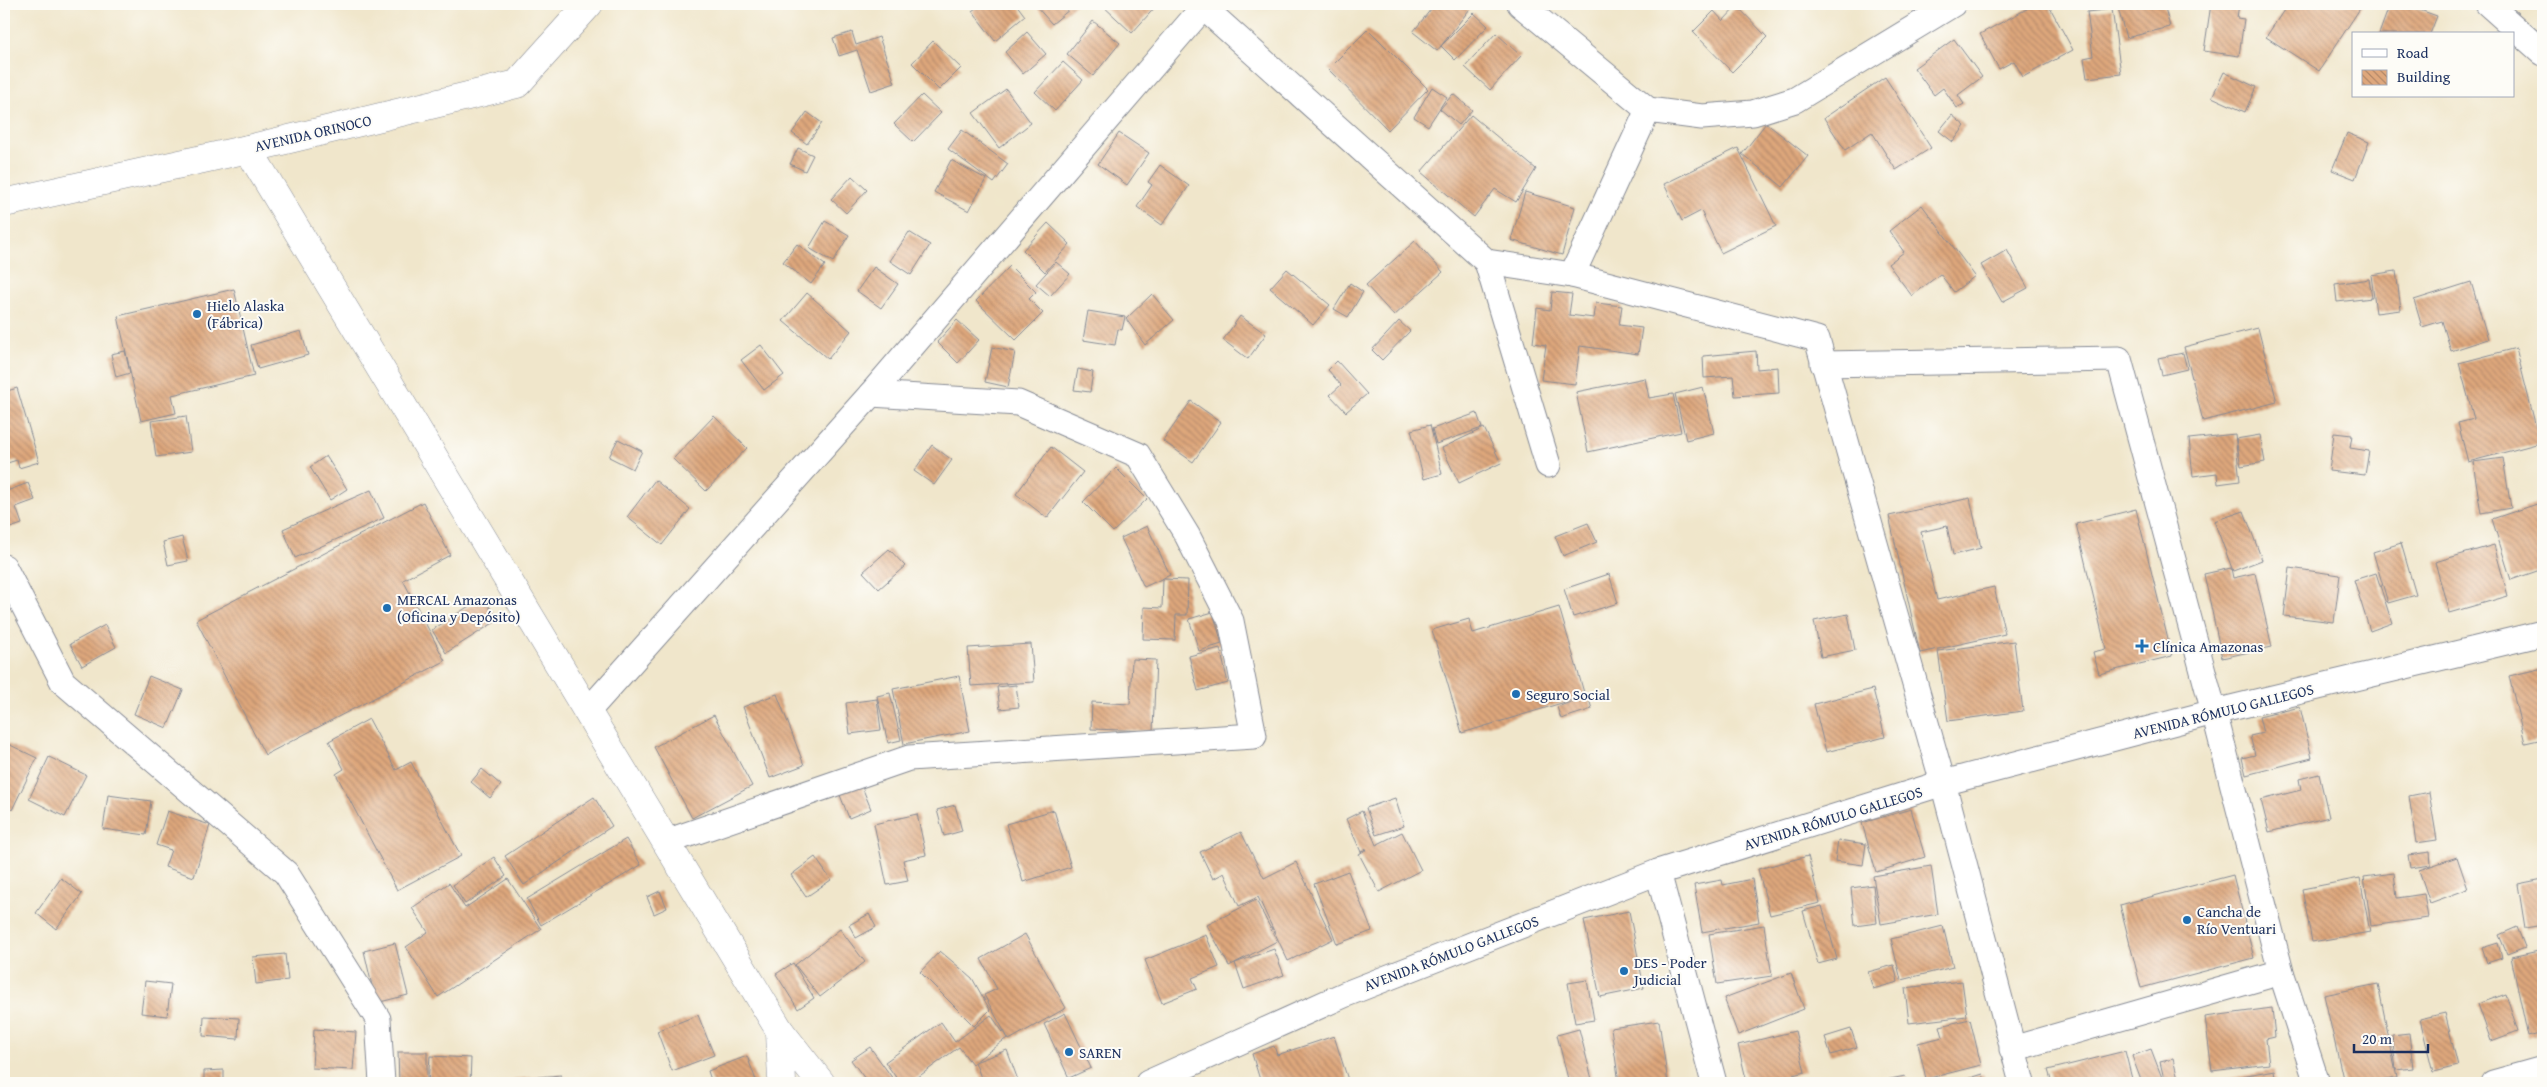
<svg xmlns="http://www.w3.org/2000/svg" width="2547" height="1087" font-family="'Gentium Book Plus',serif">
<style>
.building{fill:url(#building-back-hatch)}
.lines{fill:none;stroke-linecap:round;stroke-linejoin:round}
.street-casing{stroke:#868a94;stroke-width:27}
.secondary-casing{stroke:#868a94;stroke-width:29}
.street{stroke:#fff;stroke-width:25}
.secondary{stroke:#fff;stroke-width:28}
.poi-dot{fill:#1f6fb2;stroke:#fdfcf7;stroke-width:2}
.labels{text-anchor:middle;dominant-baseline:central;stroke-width:4;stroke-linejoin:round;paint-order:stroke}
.street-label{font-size:15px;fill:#1b2f5e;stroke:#fdfcf7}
.poi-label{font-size:15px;fill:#1b2f5e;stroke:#fdfcf7;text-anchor:start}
</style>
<defs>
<pattern id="building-back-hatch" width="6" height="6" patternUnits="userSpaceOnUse" patternTransform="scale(1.25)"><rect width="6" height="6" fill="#dea77c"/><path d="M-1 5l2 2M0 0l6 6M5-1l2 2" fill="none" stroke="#b38869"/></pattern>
</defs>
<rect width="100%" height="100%" fill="#fdfcf7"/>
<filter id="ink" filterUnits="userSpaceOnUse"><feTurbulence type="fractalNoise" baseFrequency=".02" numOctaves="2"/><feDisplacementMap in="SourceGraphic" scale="10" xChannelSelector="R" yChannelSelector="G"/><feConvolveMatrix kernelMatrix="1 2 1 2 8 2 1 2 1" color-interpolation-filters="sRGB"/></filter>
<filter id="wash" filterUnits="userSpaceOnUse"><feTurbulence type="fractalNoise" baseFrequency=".0096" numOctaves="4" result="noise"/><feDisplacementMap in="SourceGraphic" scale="20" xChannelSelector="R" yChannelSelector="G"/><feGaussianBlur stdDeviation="1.12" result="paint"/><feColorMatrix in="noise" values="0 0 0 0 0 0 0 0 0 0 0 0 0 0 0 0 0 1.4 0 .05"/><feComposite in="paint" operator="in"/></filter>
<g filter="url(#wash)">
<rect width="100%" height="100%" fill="#f0e6cb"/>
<g id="blocks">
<!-- building -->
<g class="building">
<path d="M981,4h35l9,12 -30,25 -23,-30z"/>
<path d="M1034,4h42l-24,20z"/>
<path d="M1101,4h57l-26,29z"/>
<path d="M1435,4l38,1 -36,46 -24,-19z"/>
<path d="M2036,4h12l25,46 -50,27 -9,-16 -15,8 -19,-35z"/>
<path d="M2117,4h47l6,23 -44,11z"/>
<path d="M2211,4h28l-2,14 7,1 -5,37 -35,-5z"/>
<path d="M2288,4h75l-44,67 -53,-34z"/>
<path d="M2390,4h13l34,12 -7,18h-51z"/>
<path d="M1737,6l30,31 -35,35 -39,-40 21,-21 9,10z"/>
<path d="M2112,9l9,65 -34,4 -3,-20 9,-2 -6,-44z"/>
<path d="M1474,13l14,13 -33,34 -14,-14z"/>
<path d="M1093,21l27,22 -27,33 -26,-22z"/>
<path d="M1368,29l60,60 -40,41 -60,-61z"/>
<path d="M852,32l4,13 23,-8 16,46 -24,8 -14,-41 -18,6 -6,-18z"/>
<path d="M1027,32l19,22 -23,20 -18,-22z"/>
<path d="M1496,33l25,23 -31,34 -25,-23z"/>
<path d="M1954,39l28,38 -24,18 6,9 -7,4 -14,-20 -9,7 -20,-27z"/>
<path d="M933,41l28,27 -22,22 -27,-27z"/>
<path d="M1063,62l20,18 -28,31 -20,-19z"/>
<path d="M2224,72l32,15 -11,25 -33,-15z"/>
<path d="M1885,77l46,71 -35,22 -24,-38 -27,18 -21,-32z"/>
<path d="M1432,87l15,10 -19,29 -14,-9z"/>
<path d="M1006,89l25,34 -32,25 -26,-35z"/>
<path d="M1453,94l19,16 -13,15 -19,-16z"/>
<path d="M922,95l19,18 -28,29 -19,-18z"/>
<path d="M807,112l15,11 -15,21 -15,-11z"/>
<path d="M1471,115l65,54 -20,33 -21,-13 -21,28 -53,-45z"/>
<path d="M1952,115l13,11 -12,16 -14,-11z"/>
<path d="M1766,123l42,33 -25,31 -41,-33z"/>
<path d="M962,130l46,34 -14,19 -46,-34z"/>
<path d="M1119,133l30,20 -22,32 -29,-21z"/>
<path d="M2347,133l22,9 -14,37 -23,-9z"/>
<path d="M798,148l15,7 -8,16 -15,-7z"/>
<path d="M1738,148l38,78 -55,27 -20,-42 -19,10 -18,-37z"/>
<path d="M951,160l35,19 -17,32 -35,-19z"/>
<path d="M1160,165l29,21 -27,39 -25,-18 15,-22 -4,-3z"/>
<path d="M852,176l15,14 -21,23 -15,-14z"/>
<path d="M1525,192l50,15 -13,48 -51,-15z"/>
<path d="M1922,205l53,71 -21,16 -14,-18 -28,22 -24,-32 16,-12 -15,-21z"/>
<path d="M825,221l24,14 -16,27 -24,-14z"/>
<path d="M1048,223l22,21 -25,28 -22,-22z"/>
<path d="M909,232l21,13 -19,30 -21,-14z"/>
<path d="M1415,241l28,31 -49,44 -28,-31z"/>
<path d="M797,244l28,21 -14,19 -28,-22z"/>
<path d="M2007,250l21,38 -26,14 -21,-37z"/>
<path d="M1056,262l14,12 -20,22 -14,-12z"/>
<path d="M1010,266l26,26 -7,7 14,14 -27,27 -40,-39z"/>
<path d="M874,267l24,17 -17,24 -24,-17z"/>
<path d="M1287,269l43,36 -17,20 -43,-37z"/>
<path d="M2396,271l5,39 -25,3 -5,-38z"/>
<path d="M2369,279l3,19 -35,4 -2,-18z"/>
<path d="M2471,282l17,57 -37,12 -9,-30 -20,6 -8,-27z"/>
<path d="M1350,283l13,9 -15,25 -14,-8z"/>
<path d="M234,289l20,87 -82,19 4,18 -35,8 -23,-105z"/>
<path d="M1552,292l20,2 -3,21 25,3 2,-15 26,3 -3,19 23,3 -4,26 -58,-8 -5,38 -34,-4 5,-35 -13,-2 4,-35 13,2z"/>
<path d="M807,293l44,38 -23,28 -45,-38z"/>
<path d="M1152,294l22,26 -29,25 -19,-26z"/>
<path d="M1088,311l37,6 -3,13 -4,-1 -3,16 -32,-5z"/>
<path d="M1240,316l26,18 -18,25 -25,-19z"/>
<path d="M957,320l22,20 -21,23 -21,-21z"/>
<path d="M1399,321l11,10 -28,29 -10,-10z"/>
<path d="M2258,328l19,74 -74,19 -19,-74z"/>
<path d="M301,331l7,24 -50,14 -7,-24z"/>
<path d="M761,345l23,30 -20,15 -23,-30z"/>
<path d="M992,347l23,5 -7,35 -23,-5z"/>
<path d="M2516,348l24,95 -72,19 -10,-39 16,-4 -15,-56z"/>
<path d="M125,351l5,22 -14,4 -5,-23z"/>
<path d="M1756,351l1,18 21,-2 1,26 -44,3 -2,-20 -29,2 -1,-22z"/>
<path d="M2183,353l4,16 -25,6 -4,-17z"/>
<path d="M1337,361l30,33 -21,18 -16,-17 11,-10 -13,-15z"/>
<path d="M1078,369l15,3 -3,20 -16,-2z"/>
<path d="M1645,378l4,20 24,-4 8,38 -93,20 -12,-60z"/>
<path d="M1703,387l11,46 -28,7 -11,-46z"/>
<path d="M17,388l22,74 -20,6 -2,-8 -13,4v-72z"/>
<path d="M1191,401l30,21 -28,40 -30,-21z"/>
<path d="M1477,413l5,15 -46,16 -4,-15z"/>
<path d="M186,416l5,36 -35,5 -5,-36z"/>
<path d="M714,416l33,32 -41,43 -33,-32z"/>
<path d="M1430,425l12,49 -18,5 -13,-49z"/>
<path d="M1484,428l17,35 -42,20 -17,-35z"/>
<path d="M2334,433l18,2 -2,13 19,3 -4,24 -36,-4z"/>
<path d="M2235,434l5,47 -22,3 -1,-11 -24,3 -4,-37z"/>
<path d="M2260,435l5,27 -24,4 -5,-27z"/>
<path d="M618,439l24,12 -9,18 -24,-12z"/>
<path d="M932,445l20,15 -18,25 -20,-14z"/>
<path d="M1051,447l32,25 -36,46 -31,-24z"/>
<path d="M326,456l21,33 -17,11 -20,-33z"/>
<path d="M2503,458l8,50 -30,5 -8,-51z"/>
<path d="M1116,468l31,31 -34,33 -30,-30z"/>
<path d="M655,480l35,29 -28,36 -35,-28z"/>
<path d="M28,483l7,17 -19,7 6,17 -18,6v-38z"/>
<path d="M371,490l13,28 -89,40 -12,-29z"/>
<path d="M1970,498l11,50 -28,7 -6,-29 -26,6 16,68 57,-13 11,47 -85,19 -31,-137z"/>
<path d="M423,502l27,53 -47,25 42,81 -180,94 -69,-135z"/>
<path d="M2543,502v67l-32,11 -19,-61z"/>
<path d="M2136,509l36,147 -73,18 -6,-22 13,-3 -30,-125z"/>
<path d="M2244,511l18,49 -29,11 -19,-50z"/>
<path d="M1588,523l9,19 -34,14 -8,-20z"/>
<path d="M1147,526l23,49 -26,12 -23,-49z"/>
<path d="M182,537l6,24 -20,4 -5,-23z"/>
<path d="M2401,543l15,52 -28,8 -15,-51z"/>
<path d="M2494,545l14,51 -59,17 -14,-51z"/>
<path d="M889,549l16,17 -26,23 -16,-17z"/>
<path d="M2231,568l2,10 22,-5 17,74 -50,11 -18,-84z"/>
<path d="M2290,568l50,7 -6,47 -50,-6z"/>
<path d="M2376,573l16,50 -22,8 -16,-51z"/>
<path d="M1609,574l9,29 -45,14 -9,-28z"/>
<path d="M1163,579l25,1 -1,35h-11l-1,25 -32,-1 1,-32 18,1z"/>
<path d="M483,597l15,23 -52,33 -14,-23z"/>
<path d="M1559,607l26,89 -123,37 -30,-103 37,-11 4,14z"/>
<path d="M1213,612l9,32 -23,7 -10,-32z"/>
<path d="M1848,614l7,36 -34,7 -7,-36z"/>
<path d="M105,625l11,22 -34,19 -12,-22z"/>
<path d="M2014,641l9,70 -75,10 -10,-70z"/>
<path d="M1031,644l3,38 -63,4 -3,-38z"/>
<path d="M1220,648l8,35 -30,8 -9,-35z"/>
<path d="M1132,659l24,1 -3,71 -62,-2 1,-27 38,2z"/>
<path d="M2543,668v71l-18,4 -16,-67z"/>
<path d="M149,676l34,14 -16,38 -33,-14z"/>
<path d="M959,676l11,55 -66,13 -11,-55z"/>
<path d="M1016,685l3,22 -19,2 -3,-22z"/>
<path d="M1873,689l12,48 -59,15 -12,-48z"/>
<path d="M890,693l11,47 -13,3 -11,-47z"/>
<path d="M777,694l27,71 -34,13 -27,-71z"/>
<path d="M1588,696l4,13 -31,10 -4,-12z"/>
<path d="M877,699l4,31 -31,4 -4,-31z"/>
<path d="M2300,707l12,51 -66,17 -4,-17 13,-3 -5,-19 13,-3 -4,-16z"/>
<path d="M714,715l38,71 -60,32 -38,-71z"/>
<path d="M369,719l27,51 15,-8 50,94 -64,34 -61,-116 8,-5 -15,-28z"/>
<path d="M4,742l33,16 -25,52 -8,-4z"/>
<path d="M49,757l37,18 -21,42 -36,-18z"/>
<path d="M482,769l19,16 -11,13 -19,-16z"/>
<path d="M2319,774l10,43 -60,15 -8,-32 40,-10 -2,-11z"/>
<path d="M860,782l11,27 -22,9 -11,-28z"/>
<path d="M2429,792l8,48 -21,3 -7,-47z"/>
<path d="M108,795l43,6 -5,34 -43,-6z"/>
<path d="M594,797l18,29 -88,59 -19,-29z"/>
<path d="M1395,798l9,28 -28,9 -10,-27z"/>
<path d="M955,805l7,26 -18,5 -7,-26z"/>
<path d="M1911,809l14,48 -49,15 -14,-49z"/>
<path d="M1054,810l17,57 -48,15 -17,-58z"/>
<path d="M167,811l43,14 -16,52 -29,-10 6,-17 -15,-5z"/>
<path d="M1362,811l14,34 26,-13 19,38 -42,22 -20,-38 8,-5 -6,3 -15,-33z"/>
<path d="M917,814l9,41 -23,5 5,21 -21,4 -13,-61z"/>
<path d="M1241,832l23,46 32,-16 37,77 -45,22 -30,-64 -19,9 -15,-33 -11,6 -13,-27z"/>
<path d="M626,839l15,26 -100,60 -14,-26z"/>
<path d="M1838,840l28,4 -3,21 -28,-4z"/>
<path d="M2430,852l1,13 -21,3 -2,-13z"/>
<path d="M1808,856l12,47 -50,12 -12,-46z"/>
<path d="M494,857l12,19 -41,28 -12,-19z"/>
<path d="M815,857l16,23 -25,17 -15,-22z"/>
<path d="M2457,857l11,32 -38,14 -11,-33z"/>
<path d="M1931,866l7,48 -57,10 -8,-48z"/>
<path d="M1348,871l24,60 -35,13 -23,-60z"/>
<path d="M2394,873l3,25 27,-4 4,24 -57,8 -7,-49z"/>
<path d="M2233,875l21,83 -113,30 -21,-83z"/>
<path d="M61,878l21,16 -26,35 -20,-16z"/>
<path d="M2360,878l10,54 -58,10 -10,-53z"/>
<path d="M508,879l33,50 -103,68 -32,-50 22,-15 -16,-24 37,-25 16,25z"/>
<path d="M1752,879l7,43 -57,10 -8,-47 28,-5 1,5z"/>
<path d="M2543,879v46l-18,3 -7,-44z"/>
<path d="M1873,885l4,38 -22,3 -4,-38z"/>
<path d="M660,891l7,17 -13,6 -7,-17z"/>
<path d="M1256,900l21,41 -48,25 -22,-41z"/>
<path d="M1822,906l15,53 -19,5 -15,-53z"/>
<path d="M1629,911l15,77 -44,9 -16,-77z"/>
<path d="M869,914l7,13 -20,11 -7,-13z"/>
<path d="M1764,925l8,51 -55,8 -8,-50z"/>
<path d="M1943,926l10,41 -52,13 -10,-41z"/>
<path d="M2517,927l8,20 -18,7 -8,-19z"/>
<path d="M840,929l25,33 -45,35 -25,-32z"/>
<path d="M1025,934l41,74 -57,32 -25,-45 13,-6 -16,-30z"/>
<path d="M1206,935l13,32 -27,11 5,11 -35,14 -17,-43z"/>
<path d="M395,943l13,52 -32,8 -12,-52z"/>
<path d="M2498,943l4,15 -15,5 -5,-15z"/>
<path d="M1274,949l10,26 -40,14 -9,-26z"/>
<path d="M2543,950v83l-15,4 -17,-80z"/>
<path d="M940,951l32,27 18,32 -16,16 -54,-54z"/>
<path d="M285,954l3,26 -32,4 -3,-27z"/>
<path d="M793,963l21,35 -16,11 -22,-35z"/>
<path d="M1894,965l4,17 -25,7 -5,-17z"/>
<path d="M1791,973l13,36 -66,26 -14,-37z"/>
<path d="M1587,980l7,40 -19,3 -7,-40z"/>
<path d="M145,981l26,3 -4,32 -26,-3z"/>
<path d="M1962,981l5,35 -58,7 -4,-35z"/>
<path d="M2378,984l19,94 -25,5h-28l-20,-88z"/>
<path d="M2506,994l12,37 -27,10 -13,-37z"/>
<path d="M2272,1008l3,29 -9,2 3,25 -57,7 -7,-54z"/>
<path d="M1065,1013l26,55 -22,10 -25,-54z"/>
<path d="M2445,1013l13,53 -25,6 -13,-53z"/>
<path d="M698,1015l16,40 -42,16 -15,-40z"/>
<path d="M991,1015l16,23 -35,26 -13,-17 -49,36h-10l-15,-21 56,-40 14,20z"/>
<path d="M204,1016l35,2 -1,21 -35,-3z"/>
<path d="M1970,1019l11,46 -55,14 -8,-36 25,-6 -3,-11z"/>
<path d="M1659,1021l9,62h-49l-8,-55z"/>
<path d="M314,1029l42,3 -3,38 -41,-2z"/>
<path d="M1579,1029l14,54h-24l-12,-48z"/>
<path d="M1851,1029l6,18 -26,8 -6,-18z"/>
<path d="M1795,1031l10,41 -45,11h-13l-9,-38z"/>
<path d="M2409,1033l4,35 -17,2 -4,-35z"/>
<path d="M1334,1036l15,47h-88l-9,-29 22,-8 3,9z"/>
<path d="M870,1047l26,36h-28l-17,-23z"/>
<path d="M2151,1049l13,34h-22l-10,-27z"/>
<path d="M1007,1050l12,33h-36l-8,-21z"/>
<path d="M2125,1051l8,32h-81l-4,-13z"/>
<path d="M398,1052h29v31h-28z"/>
<path d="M430,1056l41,2 -1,25h-42z"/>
<path d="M747,1056l10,27h-45l-4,-12z"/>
<path d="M2173,1059l6,24h-14l-5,-21z"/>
<path d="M224,1070v13h-20v-12z"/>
<path d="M2274,1070l2,13h-61v-2z"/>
<path d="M1983,1074l3,9h-32z"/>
<path d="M561,1075l1,8h-48l-1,-4z"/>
<path d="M1905,1076l2,7h-31v-1z"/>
</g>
</g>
</g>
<g filter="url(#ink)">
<use href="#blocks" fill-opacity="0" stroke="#868a94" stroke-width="1"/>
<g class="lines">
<defs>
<g id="street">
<path d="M1520,4l128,106 54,7 51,-4 42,-13 158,-96"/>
<path d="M2488,4l55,49"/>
<path d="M1203,7l284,255 85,13 245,64 126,444 79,300"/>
<path d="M1487,262l61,203"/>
<path d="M1572,275l76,-165"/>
<path d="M1823,364l296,-5 95,353 67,260 36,111"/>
<path d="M4,567l59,115 223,191 92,146 4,64"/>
<path d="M587,712l284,-318 335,-390"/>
<path d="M666,842l243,-84 345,-22 -23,-115 -44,-86 -49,-80 -120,-52 -147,-9"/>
<path d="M1658,872l56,211"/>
<path d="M2012,1049l269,-77"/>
<path d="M1148,1083l198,-89 312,-122 285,-89 271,-71 329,-79"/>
<path d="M2493,1083l50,-14"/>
</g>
<g id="secondary">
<path d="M248,149l532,882 41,52"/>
<path d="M4,203l244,-54 269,-65 72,-80"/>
<path d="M780,1031l2,52"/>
</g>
</defs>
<!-- street casing -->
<use href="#street" class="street-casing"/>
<!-- secondary casing -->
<use href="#secondary" class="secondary-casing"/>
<!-- street -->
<use href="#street" class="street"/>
<!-- secondary -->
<use href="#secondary" class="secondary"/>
</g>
</g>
<!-- markers -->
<g class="poi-dot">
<circle cx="197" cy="314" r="5"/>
<circle cx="387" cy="608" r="5"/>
<path d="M2139.5 638.5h5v5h5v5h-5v5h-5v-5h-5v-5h5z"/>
<circle cx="1516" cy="694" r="5"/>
<circle cx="2187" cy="920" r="5"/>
<circle cx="1624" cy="971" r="5"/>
<circle cx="1069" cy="1052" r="5"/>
</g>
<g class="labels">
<!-- street labels -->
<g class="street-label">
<text transform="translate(313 133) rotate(-13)">AVENIDA ORINOCO</text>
<text transform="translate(2223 711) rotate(-14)">AVENIDA RÓMULO GALLEGOS</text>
<text transform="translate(1833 818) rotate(-17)">AVENIDA RÓMULO GALLEGOS</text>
<text transform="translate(1451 953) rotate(-21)">AVENIDA RÓMULO GALLEGOS</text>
</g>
<!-- poi labels -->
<g class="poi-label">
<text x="207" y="305">Hielo Alaska<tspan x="207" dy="17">(Fábrica)</tspan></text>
<text x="397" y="599">MERCAL Amazonas<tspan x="397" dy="17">(Oficina y Depósito)</tspan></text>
<text x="2153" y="646">Clínica Amazonas</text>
<text x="1526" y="694">Seguro Social</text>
<text x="2197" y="911">Cancha de<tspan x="2197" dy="17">Río Ventuari</tspan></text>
<text x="1634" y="962">DES - Poder<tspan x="1634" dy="17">Judicial</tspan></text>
<text x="1079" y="1052">SAREN</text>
</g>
</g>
<!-- margin -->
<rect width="2547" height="1087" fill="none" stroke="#fdfcf7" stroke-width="20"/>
<!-- legend -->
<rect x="2352" y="32" width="162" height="65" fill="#fdfcf7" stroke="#a3aaba"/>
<rect x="2362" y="49" width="25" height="8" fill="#ffffff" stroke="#a3aaba"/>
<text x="2397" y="58" font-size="15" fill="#1b2f5e">Road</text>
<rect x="2362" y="70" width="25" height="15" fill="url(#building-back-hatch)" stroke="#a3aaba"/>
<text x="2397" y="82" font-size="15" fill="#1b2f5e">Building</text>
<!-- scale -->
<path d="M2354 1044v8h74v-8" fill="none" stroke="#1b2f5e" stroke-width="2.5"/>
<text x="2362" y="1044" font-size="15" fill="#1b2f5e" stroke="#fdfcf7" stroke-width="4" paint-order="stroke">20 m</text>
</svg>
